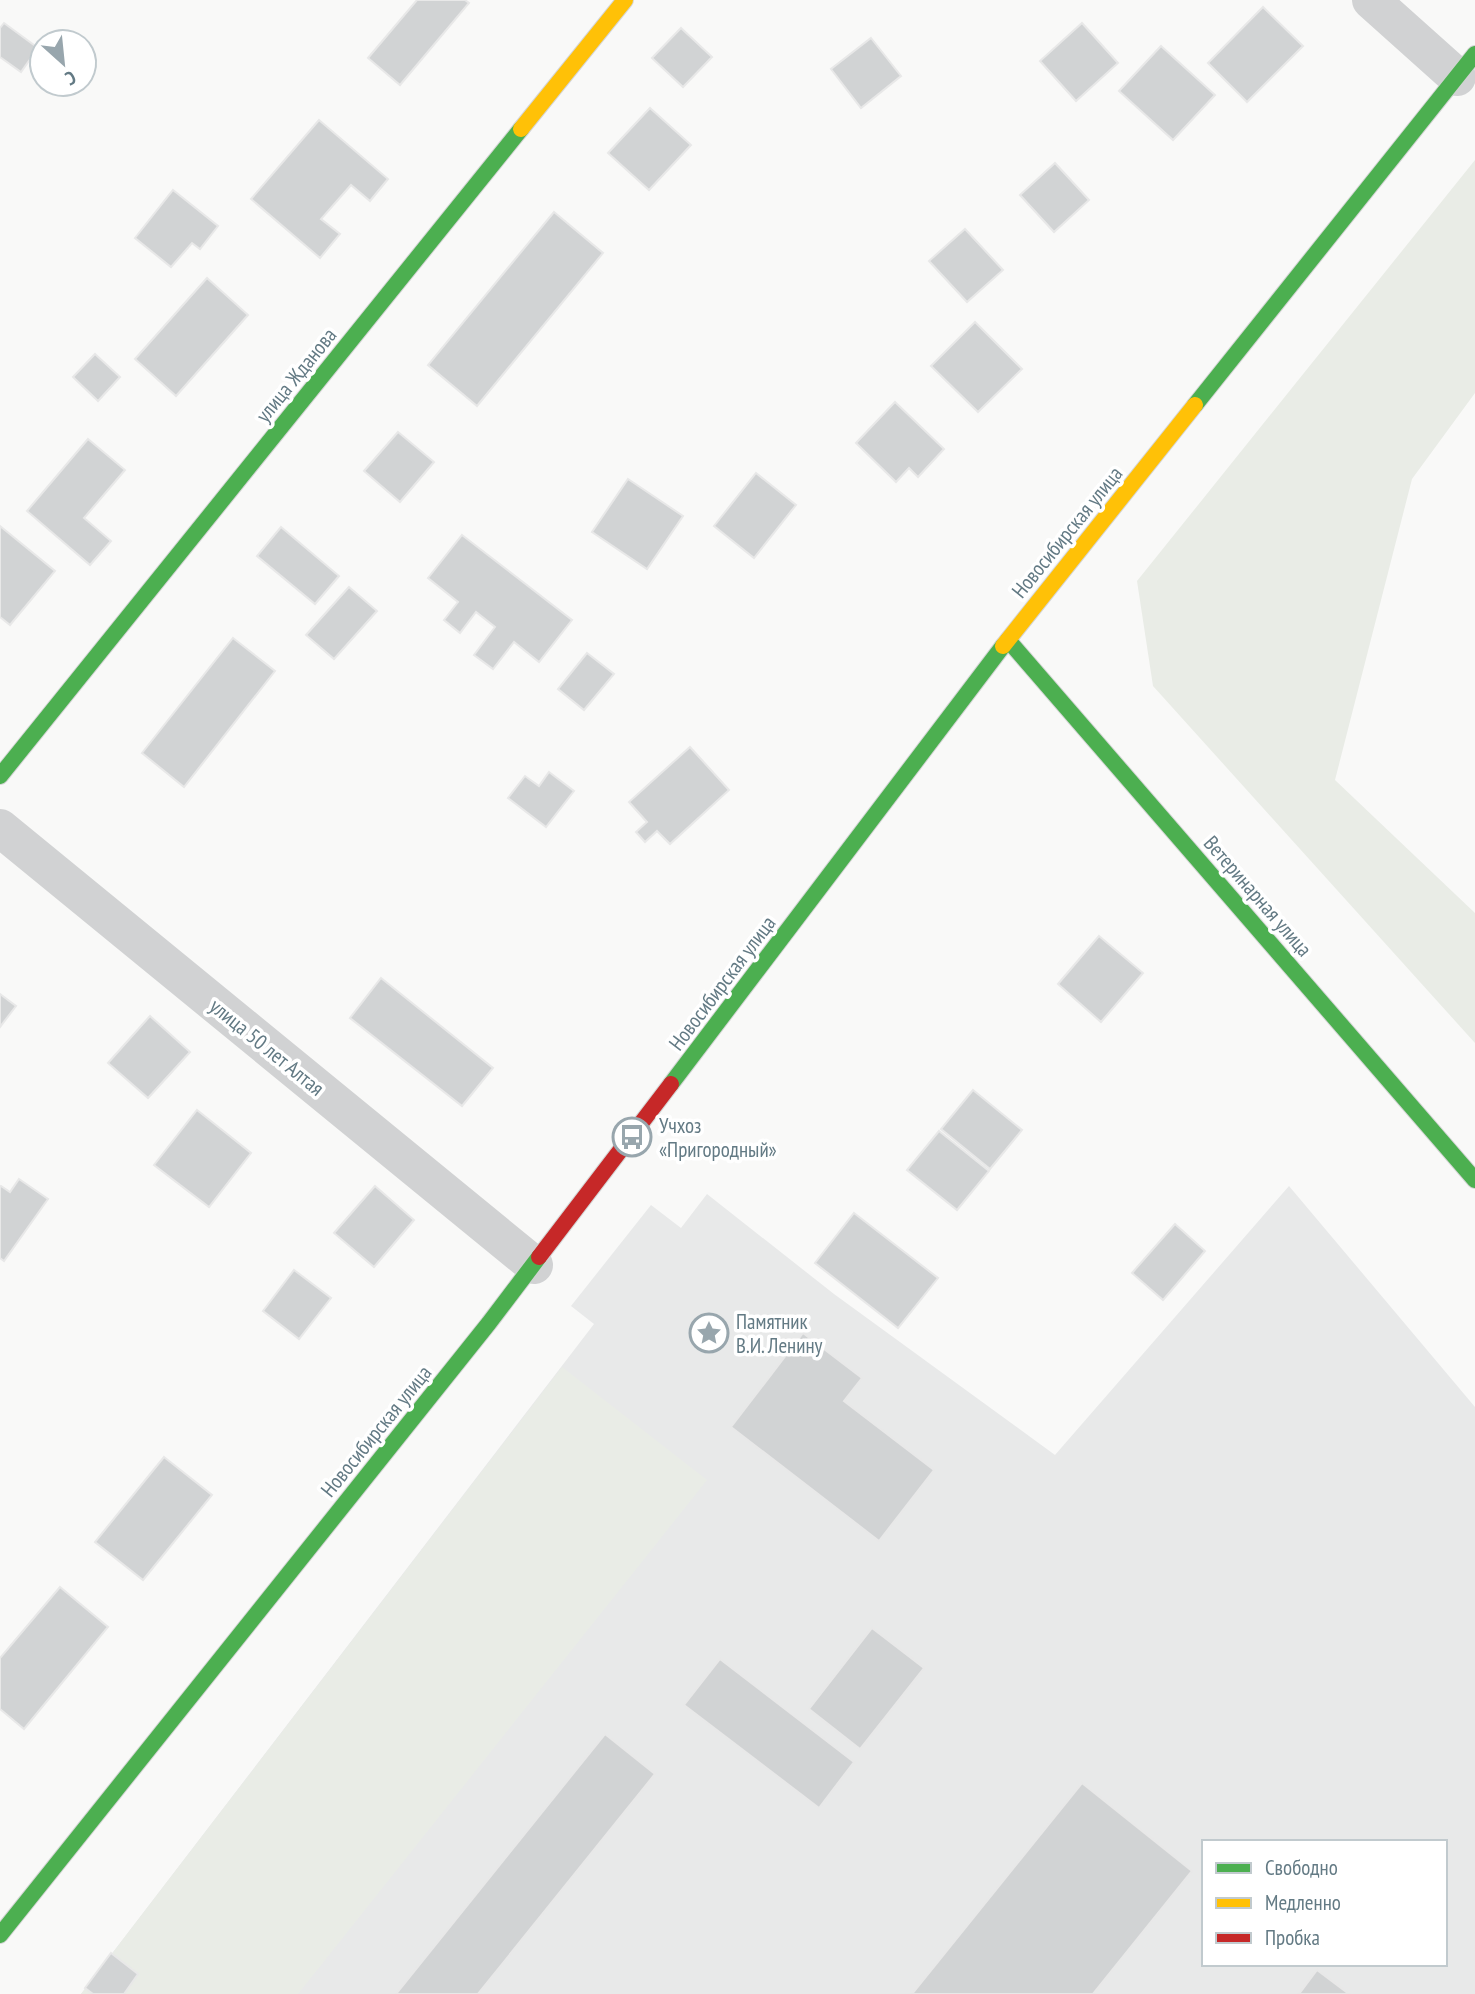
<svg xmlns="http://www.w3.org/2000/svg" width="1475" height="1994" font-family="'PT Sans Narrow',sans-serif">
<style>
.built{fill:#e8e9e9;fill-rule:evenodd}
.green{fill:#e9ece6}
.building{fill:#d1d3d4;stroke:#e8e8e8;stroke-width:2}
.lines{fill:none;stroke-linecap:round;stroke-linejoin:round}
.fast-casing{stroke:#d5d6d6;stroke-width:18}
.slow-casing{stroke:#d5d6d6;stroke-width:18}
.jam-casing{stroke:#d5d6d6;stroke-width:18}
.street{stroke:#d1d2d3;stroke-width:38}
.fast{stroke:#4caf50;stroke-width:16}
.slow{stroke:#ffc107;stroke-width:16}
.jam{stroke:#c62828;stroke-width:16}
.labels{text-anchor:middle;dominant-baseline:central;stroke-width:7;stroke-linejoin:round;paint-order:stroke}
.street-label{font-size:21px;fill:#637a84;stroke:#fff}
.poi-label{font-size:21px;fill:#637a84;stroke:#fff;text-anchor:start}
</style>
<rect width="100%" height="100%" fill="#f9f9f8"/>
<!-- built -->
<path class="built" d="M1289,1186l186,221v587h-1394l513,-670 -23,-18 80,-101 30,23 26,-34 127,100 221,161zM1204,1842h241v122h-241z"/>
<!-- green -->
<g class="green">
<path d="M1475,160v233l-63,86 -77,301 140,133v130l-322,-357 -16,-105z"/>
<path d="M562,1367l145,113 -409,514h-217z"/>
</g>
<!-- building -->
<g class="building">
<path d="M417,0h48l4,3 -69,82 -32,-27z"/>
<path d="M1263,7l40,39 -56,56 -39,-39z"/>
<path d="M4,23l34,25 -17,24 -21,-15v-29z"/>
<path d="M1082,23l36,40 -42,38 -36,-40z"/>
<path d="M681,28l31,29 -29,30 -31,-29z"/>
<path d="M871,38l30,38 -40,32 -30,-39z"/>
<path d="M1161,46l54,49 -42,45 -54,-49z"/>
<path d="M650,108l41,37 -42,45 -41,-37z"/>
<path d="M319,120l69,59 -18,22 -19,-16 -30,34 19,15 -20,24 -69,-59z"/>
<path d="M1055,163l34,37 -35,32 -34,-37z"/>
<path d="M173,190l45,36 -18,23 -8,-6 -21,24 -36,-29z"/>
<path d="M554,212l49,41 -126,153 -49,-41z"/>
<path d="M965,229l38,41 -36,32 -38,-41z"/>
<path d="M207,278l41,37 -72,81 -41,-37z"/>
<path d="M975,322l47,47 -44,43 -47,-46z"/>
<path d="M95,354l25,23 -22,24 -25,-24z"/>
<path d="M895,402l49,47 -26,28 -9,-9 -13,14 -40,-39z"/>
<path d="M398,432l36,30 -34,40 -36,-31z"/>
<path d="M88,439l37,31 -41,48 27,23 -21,24 -63,-54z"/>
<path d="M756,473l40,32 -42,53 -40,-32z"/>
<path d="M628,479l55,37 -36,53 -55,-37z"/>
<path d="M0,526l55,45 -45,54 -10,-8z"/>
<path d="M281,527l58,49 -24,28 -58,-48z"/>
<path d="M462,535l110,85 -33,42 -25,-20 -21,27 -19,-14 21,-28 -19,-15 -16,21 -16,-13 14,-18 -30,-24z"/>
<path d="M349,587l28,24 -43,48 -28,-24z"/>
<path d="M233,638l42,33 -91,116 -42,-34z"/>
<path d="M587,653l27,21 -30,36 -26,-21z"/>
<path d="M690,747l39,43 -59,54 -13,-13 -12,11 -9,-10 11,-10 -18,-20z"/>
<path d="M549,772l25,19 -28,36 -38,-29 17,-22 14,10z"/>
<path d="M1099,936l44,37 -42,49 -43,-38z"/>
<path d="M381,978l112,90 -31,38 -112,-88z"/>
<path d="M0,994l16,12 -16,21z"/>
<path d="M150,1016l40,36 -42,46 -40,-35z"/>
<path d="M973,1090l49,40 -32,39 -49,-40z"/>
<path d="M197,1110l54,43 -42,54 -55,-42z"/>
<path d="M939,1131l50,40 -32,39 -50,-40z"/>
<path d="M19,1179l29,20 -44,62 -4,-3v-71l1,-1 9,6z"/>
<path d="M375,1186l39,34 -40,47 -40,-34z"/>
<path d="M854,1213l84,65 -40,50 -83,-65z"/>
<path d="M1175,1224l30,27 -42,49 -31,-27z"/>
<path d="M294,1270l37,28 -32,41 -36,-28z"/>
<path d="M803,1333l59,45 -18,23 90,69 -55,71 -148,-114z"/>
<path d="M164,1457l48,38 -69,85 -48,-38z"/>
<path d="M60,1587l48,40 -84,102 -24,-20v-51z"/>
<path d="M872,1628l52,40 -64,81 -51,-40z"/>
<path d="M720,1659l134,103 -35,46 -135,-103z"/>
<path d="M605,1734l50,40 -177,220h-82z"/>
<path d="M1082,1783l110,88 -99,123h-181z"/>
<path d="M111,1953l27,21 -14,20h-31l-8,-6z"/>
<path d="M1317,1970l32,24h-50z"/>
</g>
<g class="lines">
<defs>
<g id="fast">
<path d="M1195,405l280,-351"/>
<path d="M1008,640l467,540"/>
<path d="M0,776l521,-647"/>
<path d="M671,1084l332,-438"/>
<path d="M0,1935l489,-612 50,-66"/>
</g>
<g id="slow">
<path d="M521,129l104,-129"/>
<path d="M1003,646l192,-241"/>
</g>
<path id="jam" d="M539,1257l132,-173"/>
</defs>
<!-- fast casing -->
<use href="#fast" class="fast-casing"/>
<!-- slow casing -->
<use href="#slow" class="slow-casing"/>
<!-- jam casing -->
<use href="#jam" class="jam-casing"/>
<!-- street -->
<g class="street">
<path d="M1371,0l86,77"/>
<path d="M0,828l534,437"/>
</g>
<!-- fast -->
<use href="#fast" class="fast"/>
<!-- slow -->
<use href="#slow" class="slow"/>
<!-- jam -->
<use href="#jam" class="jam"/>
</g>
<!-- icons -->
<defs>
<symbol id="bus-ring" viewBox="-11 -11 22 22"><circle r="9.5" fill="#fff" stroke="#98a6ad" stroke-width="1.5"/><path d="M-5-6H5V4H4V6H2V4H-2V6H-4V4H-5ZM-3.5-4V0h7V-4ZM-3.5 1.2v1.5H-2V1.2ZM2 1.2v1.5H3.5V1.2Z" fill="#98a6ad"/></symbol>
<symbol id="sight-ring" viewBox="-11 -11 22 22"><circle r="9.5" fill="#fff" stroke="#98a6ad" stroke-width="1.5"/><path d="M0-6L1.8-2.2L6-1.7L2.9 1.2L3.7 5.4L0 3.3L-3.7 5.4L-2.9 1.2L-6-1.7L-1.8-2.2Z" fill="#98a6ad"/></symbol>
</defs>
<g fill-rule="evenodd">
<use href="#bus-ring" x="610" y="1115" width="44" height="44"/>
<use href="#sight-ring" x="687" y="1311" width="44" height="44"/>
</g>
<g class="labels">
<!-- street labels -->
<g class="street-label">
<text transform="translate(296 375) rotate(-51)">улица Жданова</text>
<text transform="translate(1067 532) rotate(-51)">Новосибирская улица</text>
<text transform="translate(1258 896) rotate(49)">Ветеринарная улица</text>
<text transform="translate(722 983) rotate(-53)">Новосибирская улица</text>
<text transform="translate(267 1047) rotate(39)">улица 50 лет Алтая</text>
<text transform="translate(376 1431) rotate(-51)">Новосибирская улица</text>
</g>
<!-- poi labels -->
<g class="poi-label">
<text x="659" y="1125">Учхоз<tspan x="659" dy="24">«Пригородный»</tspan></text>
<text x="736" y="1321">Памятник<tspan x="736" dy="24">В.И. Ленину</tspan></text>
</g>
</g>
<!-- legend -->
<rect x="1202" y="1840" width="245" height="126" fill="#ffffff" stroke="#c1cace" stroke-width="2"/>
<rect x="1216" y="1863" width="35" height="10" fill="#4caf50" stroke="#c1cace" stroke-width="2"/>
<text x="1265" y="1875" font-size="21" fill="#637a84">Свободно</text>
<rect x="1216" y="1898" width="35" height="10" fill="#ffc107" stroke="#c1cace" stroke-width="2"/>
<text x="1265" y="1910" font-size="21" fill="#637a84">Медленно</text>
<rect x="1216" y="1933" width="35" height="10" fill="#c62828" stroke="#c1cace" stroke-width="2"/>
<text x="1265" y="1945" font-size="21" fill="#637a84">Пробка</text>
<!-- north arrow -->
<g transform="translate(63 63) rotate(153)"><circle r="33" fill="#ffffff" stroke="#c1cace" stroke-width="2"/>
<path d="M0-5L12 26L0 18L-12 26Z" fill="#98a6ad"/>
<text y="-10" font-size="19" font-weight="bold" text-anchor="middle" fill="#637a84">С</text>
</g>
</svg>
